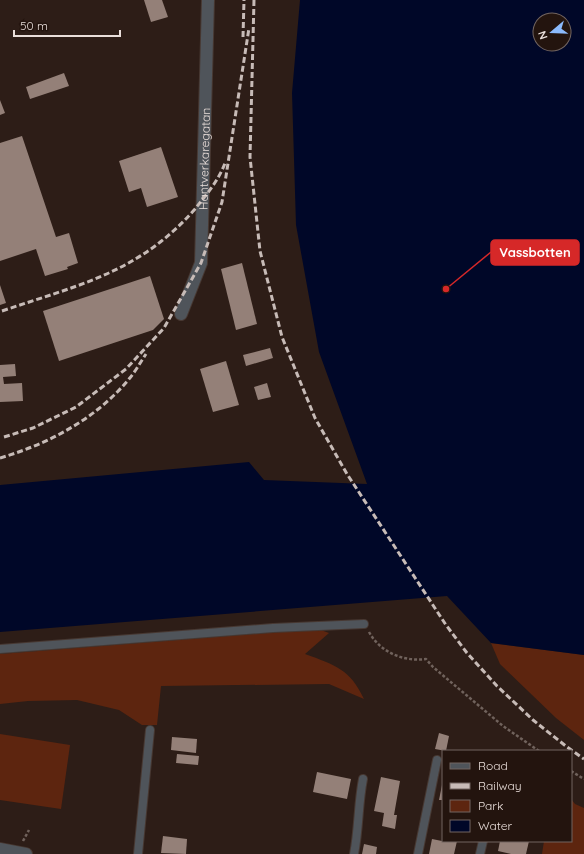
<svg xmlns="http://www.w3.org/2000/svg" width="584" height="854" font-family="Quicksand,sans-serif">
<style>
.green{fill:#5d250f}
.water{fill:#000728;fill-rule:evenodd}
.building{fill:#948078}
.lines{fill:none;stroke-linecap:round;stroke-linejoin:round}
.lane-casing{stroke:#473832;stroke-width:10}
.street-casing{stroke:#473832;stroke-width:14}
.path{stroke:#70625c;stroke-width:2.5;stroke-dasharray:3 2;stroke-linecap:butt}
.lane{stroke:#4f545a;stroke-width:8}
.street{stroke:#4f545a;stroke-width:12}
.rail{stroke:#c7bbb7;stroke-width:3;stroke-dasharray:6 3;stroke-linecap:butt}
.labels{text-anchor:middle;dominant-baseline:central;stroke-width:4;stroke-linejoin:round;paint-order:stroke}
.street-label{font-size:12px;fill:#e9deda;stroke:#23140e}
.leader{fill:none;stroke:#d62828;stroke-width:1.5}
.callout-dot{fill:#d62828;stroke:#23140e;stroke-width:1.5}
.callout{fill:#d62828;stroke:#d62828;stroke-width:1.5}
.callout-label{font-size:13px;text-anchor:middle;font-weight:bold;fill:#fff}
</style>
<rect width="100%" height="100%" fill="#2d1d17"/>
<!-- green -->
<g class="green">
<path d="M318,629l11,4 -24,21c30,11 45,15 59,45l-35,-15 -168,2 -4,39h-15l-23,-15 -42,-10 -49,1 -28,3v-50z"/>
<path d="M491,643l93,12v85l-28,-22 -56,-54z"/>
<path d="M0,734l70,11 -9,64 -61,-9z"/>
<path d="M571,799l4,5 9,4v46h-42l2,-13h27z"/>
</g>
<!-- water -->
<path class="water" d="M300,0h284v655l-93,-12 -44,-47 -447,36v-147l249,-23 15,18 103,4 -48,-132 -23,-127 -4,-132zM540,20h24v24h-24z"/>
<!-- building -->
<g class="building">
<path d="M144,0h18l6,17 -17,5z"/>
<path d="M64,73l5,13 -39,13 -4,-12z"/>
<path d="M0,100l5,13 -5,2z"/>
<path d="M22,136l34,101 13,-4 9,30 -11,4 1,2 -23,7 -9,-27 -36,12v-118z"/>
<path d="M161,147l17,50 -31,10 -6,-19 -12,4 -10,-31z"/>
<path d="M242,263l15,61 -21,6 -15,-61z"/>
<path d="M150,276l14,43 -11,11 -94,31 -16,-50z"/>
<path d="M0,285l6,18 -6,2z"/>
<path d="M270,348l3,10 -27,8 -3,-11z"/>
<path d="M226,361l13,44 -26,7 -13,-43z"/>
<path d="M15,364l1,12 -13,1 1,7 18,-1 1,18 -23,1v-37z"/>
<path d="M267,383l4,14 -13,3 -4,-13z"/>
<path d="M439,733l10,3 -3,15 -11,-2z"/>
<path d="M172,737l25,2 -1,14 -25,-3z"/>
<path d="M177,754l22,2 -1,9 -22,-2z"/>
<path d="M317,772l34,7 -4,20 -34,-7z"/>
<path d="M381,777l19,4 -6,34h3l-2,14 -13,-3 2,-13 -10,-2z"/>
<path d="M442,785h1v15h-4z"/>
<path d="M163,836l24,3 -1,15 -25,-1z"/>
<path d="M432,839l10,2h15l-3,13h-25z"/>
<path d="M500,841h29l-3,13h-15l-13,-3z"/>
<path d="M364,844l13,3 -1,7h-14z"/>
</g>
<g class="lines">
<defs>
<g id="lane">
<path d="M0,649l273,-21 91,-4"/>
<path d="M138,854l12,-124"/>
<path d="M354,854c5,-25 4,-50 9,-75"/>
<path d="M418,854l19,-94"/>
<path d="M480,854l3,-13"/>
</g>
<g id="street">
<path id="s1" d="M181,314l20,-51 7,-263"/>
<path d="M0,849l26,5"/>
</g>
</defs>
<!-- lane casing -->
<use href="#lane" class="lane-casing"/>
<!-- street casing -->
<use href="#street" class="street-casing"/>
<!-- path -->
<g class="path">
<path d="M369,632c11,20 34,30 57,27l7,8 70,59 36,25"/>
<path d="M571,771l13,8"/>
<path d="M23,841l6,-11"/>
</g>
<!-- lane -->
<use href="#lane" class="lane"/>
<!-- street -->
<use href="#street" class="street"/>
<!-- rail -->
<g class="rail">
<path d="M254,0l-4,157 10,94 22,86 33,81 32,56 99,151 21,28 30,33 36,34 34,27 17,12"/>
<path d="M243,37l1,-37"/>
<path d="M2,311c76,-26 137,-38 193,-102 11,-14 24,-29 30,-46"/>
<path d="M4,437l29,-9 43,-21 50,-38 38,-41 37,-65 21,-61 27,-174"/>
<path d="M0,458c48,-14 96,-39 129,-79 6,-7 11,-16 17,-25"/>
</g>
</g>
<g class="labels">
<!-- street labels -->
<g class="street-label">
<text stroke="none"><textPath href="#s1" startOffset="159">Hantverkaregatan</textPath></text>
</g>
</g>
<!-- callouts -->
<path class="leader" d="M446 289L491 252"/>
<circle class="callout-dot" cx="446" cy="289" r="4"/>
<rect class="callout" x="491" y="240" width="88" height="25" rx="4"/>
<g class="callout-label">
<text x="535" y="257">Vassbotten</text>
</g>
<!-- legend -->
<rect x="442" y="750" width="130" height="92" fill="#23140e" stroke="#726560"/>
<rect x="450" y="763" width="20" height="6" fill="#4f545a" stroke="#726560"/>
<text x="478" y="770" font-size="12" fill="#e9deda">Road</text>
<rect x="450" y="783" width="20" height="6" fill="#c7bbb7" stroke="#726560"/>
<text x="478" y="790" font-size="12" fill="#e9deda">Railway</text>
<rect x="450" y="800" width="20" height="12" fill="#5d250f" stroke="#726560"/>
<text x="478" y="810" font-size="12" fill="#e9deda">Park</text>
<rect x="450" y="820" width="20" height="12" fill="#000728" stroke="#726560"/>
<text x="478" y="830" font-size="12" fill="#e9deda">Water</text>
<!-- north arrow -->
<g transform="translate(552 32) rotate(251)"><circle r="19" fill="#23140e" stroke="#726560"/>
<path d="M0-3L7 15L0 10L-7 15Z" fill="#8bbafc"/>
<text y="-6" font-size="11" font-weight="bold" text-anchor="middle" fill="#e9deda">N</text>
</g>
<!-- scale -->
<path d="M14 30v6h106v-6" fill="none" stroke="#e9deda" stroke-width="2"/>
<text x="20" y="30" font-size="12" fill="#e9deda" stroke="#23140e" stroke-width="3" paint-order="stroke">50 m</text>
</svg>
